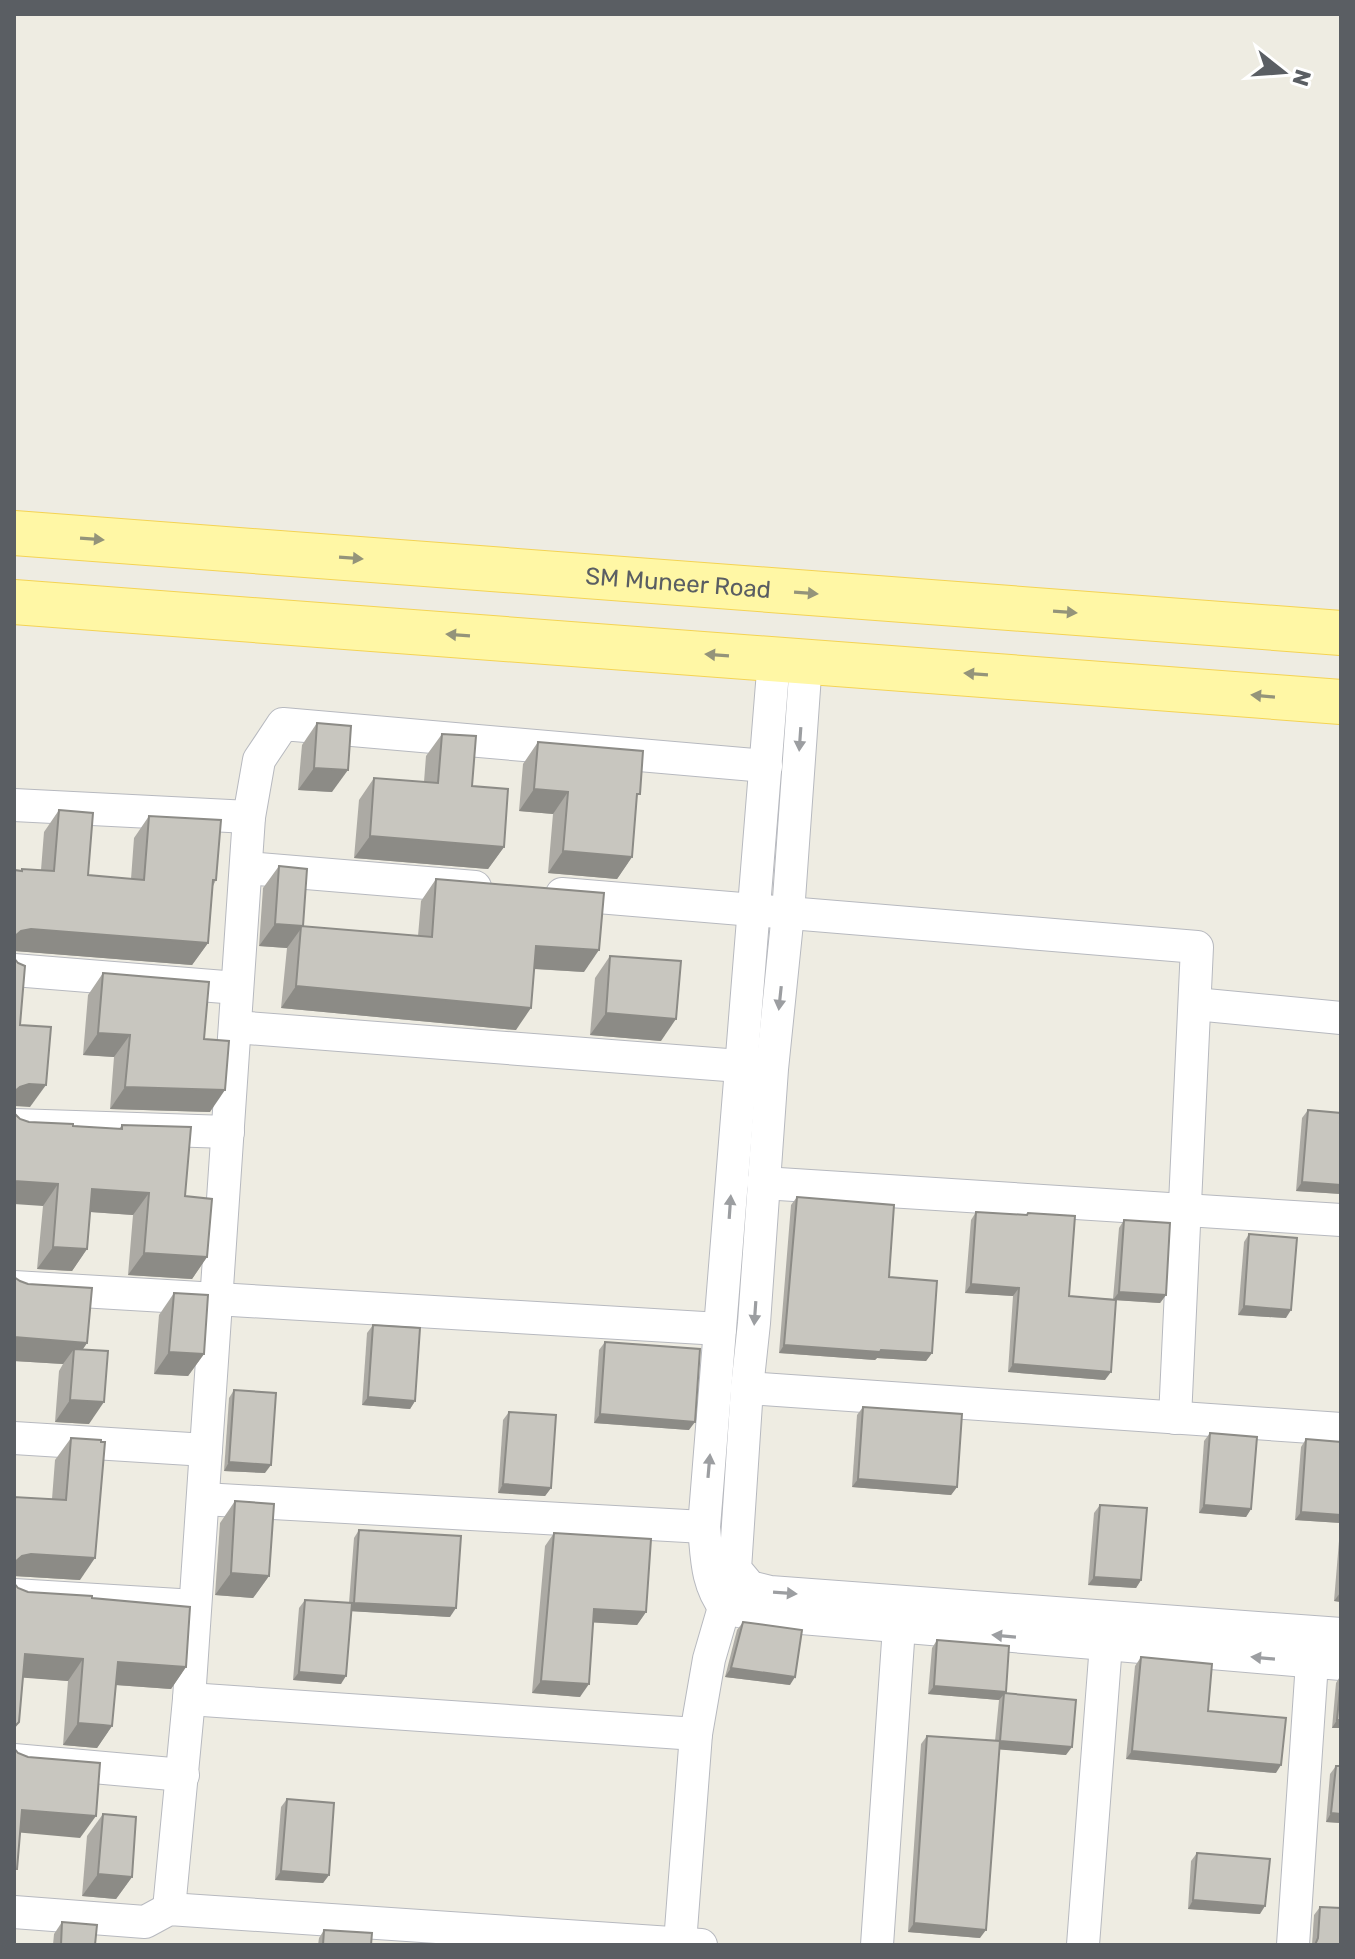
<svg xmlns="http://www.w3.org/2000/svg" width="1355" height="1959" font-family="Rubik,sans-serif">
<style>
.lines{fill:none;stroke-linecap:round;stroke-linejoin:round}
.minor-casing{stroke:#b7b9bf;stroke-width:34}
.primary-casing{stroke:#f4d354;stroke-width:46}
.minor{stroke:#fff;stroke-width:32}
.primary{stroke:#fff7a5;stroke-width:44}
.wall{fill:#acaaa4}
.shaded-wall{fill:#8c8b86}
.building{fill:#c8c6bf;stroke:#8c8b86;stroke-width:2}
.oneway{fill:#94947a}
.oneway2{fill:#9c9ea1}
.labels{text-anchor:middle;dominant-baseline:central;stroke-width:8;stroke-linejoin:round;paint-order:stroke}
.street-label{font-size:24px;fill:#5a5e63;stroke:#fff}
</style>
<rect width="100%" height="100%" fill="#eeece2"/>
<g class="lines">
<defs>
<g id="minor">
<path d="M774,659l-70,868c3,30 2,56 21,81l28,6 588,50"/>
<path d="M806,661l-18,252 -16,156 -18,254 -7,65 -12,181 15,18 20,5 571,42"/>
<path d="M14,805l235,12"/>
<path d="M246,868l229,19"/>
<path d="M562,894l635,53 -22,471"/>
<path d="M14,970l223,18"/>
<path d="M1195,1004l146,14"/>
<path d="M235,1027l505,39"/>
<path d="M14,1125l214,7"/>
<path d="M763,1183l578,37"/>
<path d="M14,1287l706,42"/>
<path d="M747,1388l594,41"/>
<path d="M14,1438l192,12"/>
<path d="M203,1499l501,28"/>
<path d="M14,1595l181,11"/>
<path d="M189,1699l507,35"/>
<path d="M14,1760l169,15"/>
<path d="M169,1909l20,-210 60,-882 10,-57 24,-36 483,42"/>
<path d="M14,1912l131,10 24,-13 532,36"/>
<path d="M680,1943l16,-209 13,-75 21,-72"/>
<path d="M877,1945l22,-318v-19"/>
<path d="M1083,1945l23,-301"/>
<path d="M1293,1945l19,-283"/>
</g>
<g id="primary">
<path id="s1" d="M14,533l1327,100"/>
<path d="M14,602l1327,100"/>
</g>
</defs>
<!-- minor casing -->
<use href="#minor" class="minor-casing"/>
<!-- primary casing -->
<use href="#primary" class="primary-casing"/>
<!-- minor -->
<use href="#minor" class="minor"/>
<!-- primary -->
<use href="#primary" class="primary"/>
</g>
<!-- wall -->
<g class="wall">
<path d="M317,723l15,69 -34,-2 4,-45z"/>
<path d="M442,734l62,113 -16,22 -134,-11 5,-58 15,-22 50,4 2,-26z"/>
<path d="M538,742l99,57 -5,58 -15,22 -69,-6 5,-59 -34,-3 4,-47z"/>
<path d="M59,810l29,65 43,4 3,-41 15,-22 67,64 -3,6 -5,57 -16,22 -176,-14 4,-80 2,-2 19,1 3,-38z"/>
<path d="M279,866l23,61 116,9 3,-35 15,-22 148,93 -50,-3 -18,61 -235,-22 6,-60 -28,-2 4,-58z"/>
<path d="M610,956l51,85 -71,-6 5,-57z"/>
<path d="M103,973l101,66 6,73 -100,-3 4,-52 -31,-2 5,-60z"/>
<path d="M1308,1110l33,84 -45,-3 6,-73z"/>
<path d="M20,1119l9,3 90,7 3,-4 63,71 22,61 -15,22 -64,-4 5,-60 -43,-3 -3,37 -15,22 -35,-2 6,-63z"/>
<path d="M797,1197l92,80 43,76 -6,8 -49,-3 -2,2 -96,-7 12,-148z"/>
<path d="M976,1212l50,3 2,-2 41,83 44,3 6,-71 5,-8 42,75 -6,8 -44,-3 -11,80 -97,-8 5,-76 -48,-3 6,-73z"/>
<path d="M1249,1234l37,84 -48,-3 6,-73z"/>
<path d="M174,1293l30,61 -16,22 -34,-2 5,-59z"/>
<path d="M373,1325l42,76 -5,8 -48,-4 5,-72z"/>
<path d="M605,1342l84,88 -95,-7 5,-73z"/>
<path d="M87,1343l-4,6 6,75 -34,-2 4,-51 4,-7 -49,-3z"/>
<path d="M234,1390l31,83 -41,-2 5,-73z"/>
<path d="M863,1407l94,80 -6,8 -99,-8 5,-72z"/>
<path d="M509,1412l42,76 -6,8 -47,-3 5,-73z"/>
<path d="M1210,1433l41,76 -5,8 -47,-4 5,-72z"/>
<path d="M71,1438l9,142 -66,-4 38,-77 3,-39z"/>
<path d="M1306,1439l35,84 -46,-3 6,-73z"/>
<path d="M235,1501l34,75 -16,22 -38,-3 5,-72z"/>
<path d="M1100,1505l41,75 -5,8 -48,-3 6,-72z"/>
<path d="M1341,1527v75l-7,-1 6,-72z"/>
<path d="M359,1530l91,87 -99,-6 -10,73 -48,-4 6,-72 6,-8 44,3 5,-65z"/>
<path d="M554,1533l92,79 -9,13 -44,-3 -13,75 -48,-4 13,-147z"/>
<path d="M14,1583l4,5 10,4 64,6 94,69 -15,22 -55,-4 -4,41 -15,22 -34,-3 5,-64 -45,-4 -4,45 -5,8z"/>
<path d="M743,1622l47,63 -65,-8 12,-47z"/>
<path d="M937,1640l69,52 -1,2 61,61 -67,-6 -19,189 -72,-6 13,-188 6,-8 68,5 4,-41 -71,-6 4,-46z"/>
<path d="M1141,1657l67,54 68,62 -150,-14 9,-93z"/>
<path d="M1341,1675v53h-9l4,-45z"/>
<path d="M1336,1766h5v57l-15,-1 4,-48z"/>
<path d="M287,1799l42,76 -6,8 -48,-3 6,-73z"/>
<path d="M103,1814l29,63 -16,22 -34,-3 5,-60z"/>
<path d="M1197,1853l63,61 -72,-5 3,-48z"/>
<path d="M1320,1907l21,38h-29l2,-30z"/>
<path d="M62,1922l33,23h-42l1,-11z"/>
<path d="M324,1930l47,15h-53l1,-7z"/>
</g>
<!-- shaded-wall -->
<g class="shaded-wall">
<path d="M314,768l34,2 -16,22 -34,-2z"/>
<path d="M534,789l34,3 -15,22 -34,-3z"/>
<path d="M370,836l134,11 -16,22 -134,-11z"/>
<path d="M563,851l69,6 -15,22 -69,-6z"/>
<path d="M275,924l28,2 -16,22 -28,-2z"/>
<path d="M31,929l177,14 -16,22 -178,-14v-14l7,-6z"/>
<path d="M536,946l63,4 -15,22 -63,-4z"/>
<path d="M296,986l235,22 -15,22 -235,-22z"/>
<path d="M606,1013l70,6 -15,22 -71,-6z"/>
<path d="M98,1033l32,2 -16,22 -31,-2z"/>
<path d="M29,1084l17,1 -16,22 -16,-1v-14l6,-5z"/>
<path d="M125,1087l100,3 -15,22 -100,-3z"/>
<path d="M14,1181l44,3 -15,22 -29,-2z"/>
<path d="M1302,1182l39,3v9l-45,-3z"/>
<path d="M92,1189l57,4 -16,22 -56,-4z"/>
<path d="M53,1247l34,2 -15,22 -35,-2z"/>
<path d="M144,1253l63,4 -15,22 -64,-4z"/>
<path d="M971,1284l48,4 -6,8 -48,-3z"/>
<path d="M1119,1292l47,3 -6,8 -47,-3z"/>
<path d="M1244,1306l47,4 -5,8 -48,-3z"/>
<path d="M14,1337l73,6 -14,20 1,-14 -11,15 -49,-3z"/>
<path d="M784,1345l97,5 51,3 -6,8 -49,-3 -2,2 -96,-7z"/>
<path d="M169,1352l35,2 -16,22 -34,-2z"/>
<path d="M1013,1364l98,8 -6,8 -97,-8z"/>
<path d="M368,1397l47,4 -5,8 -48,-4z"/>
<path d="M70,1400l34,2 -15,22 -34,-2z"/>
<path d="M600,1414l95,8 -6,8 -95,-7z"/>
<path d="M229,1462l42,3 -6,8 -41,-2z"/>
<path d="M858,1479l99,8 -6,8 -99,-8z"/>
<path d="M503,1484l48,4 -6,8 -47,-3z"/>
<path d="M1204,1505l47,4 -5,8 -47,-4z"/>
<path d="M1301,1512l40,3v8l-46,-3z"/>
<path d="M31,1554l64,4 -15,22 -66,-4v-13l8,-7z"/>
<path d="M231,1573l38,3 -16,22 -38,-3z"/>
<path d="M1094,1577l47,3 -5,8 -48,-3z"/>
<path d="M1340,1593h1v9l-7,-1z"/>
<path d="M354,1603l102,5 -6,9 -102,-6z"/>
<path d="M594,1609l52,3 -9,13 -52,-3z"/>
<path d="M25,1654l58,5 -15,22 -54,-4z"/>
<path d="M118,1662l68,5 -15,22 -69,-5z"/>
<path d="M731,1668l64,9 -5,8 -65,-8z"/>
<path d="M299,1672l47,4 -5,8 -48,-4z"/>
<path d="M541,1681l48,3 -9,13 -48,-4z"/>
<path d="M934,1686l72,6 -7,8 -71,-6z"/>
<path d="M1337,1720h4v8h-9z"/>
<path d="M78,1723l34,3 -15,22 -34,-3z"/>
<path d="M1000,1741l72,6 -6,8 -72,-6z"/>
<path d="M1132,1751l149,14 -5,8 -150,-14z"/>
<path d="M22,1810l74,6 -16,22 -66,-6z"/>
<path d="M1331,1813l10,1v9l-15,-1z"/>
<path d="M281,1871l48,4 -6,8 -48,-3z"/>
<path d="M98,1874l34,3 -16,22 -34,-3z"/>
<path d="M1193,1900l72,6 -5,8 -72,-5z"/>
<path d="M914,1923l72,7 -6,8 -72,-6z"/>
</g>
<!-- building -->
<g class="building">
<path d="M317,723l34,3 -3,44 -34,-2z"/>
<path d="M442,734l34,2 -4,50 36,3 -4,58 -134,-11 4,-58 64,5z"/>
<path d="M538,742l105,9 -3,43h-3l-5,63 -69,-6 5,-59 -34,-3z"/>
<path d="M59,810l34,3 -5,62 56,5 5,-64 72,4 -5,60h-3l-5,63 -177,-14 -10,2 -7,6v-67l8,1v-2l32,2z"/>
<path d="M279,866l28,3 -4,57 -28,-2z"/>
<path d="M436,879l168,14 -5,57 -63,-4 -5,62 -235,-22 5,-60 131,11z"/>
<path d="M610,956l71,5 -5,58 -70,-6z"/>
<path d="M14,958l4,5 7,3 -5,59 31,2 -5,58 -17,-1 -9,3 -6,5z"/>
<path d="M103,973l106,9 -5,57 25,2 -4,49 -100,-3 5,-52 -32,-2z"/>
<path d="M1308,1110l33,3v72l-39,-3z"/>
<path d="M14,1113l6,6 9,3 44,2v2l49,3v-4l69,2 -6,69 27,3 -5,58 -63,-4 5,-60 -57,-4 -5,60 -34,-2 5,-63 -44,-3z"/>
<path d="M797,1197l97,8 -5,72 48,4 -5,72 -51,-3 -1,2 -96,-7z"/>
<path d="M976,1212l51,3 1,-2 47,3 -6,80 47,4 -5,72 -98,-8 6,-76 -48,-4z"/>
<path d="M1124,1220l46,3 -4,72 -47,-3z"/>
<path d="M1249,1234l48,4 -6,72 -47,-4z"/>
<path d="M14,1277l6,4 8,3 64,4 -5,55 -73,-6z"/>
<path d="M174,1293l34,2 -4,59 -35,-2z"/>
<path d="M373,1325l47,3 -5,73 -47,-4z"/>
<path d="M605,1342l95,7 -5,73 -95,-8z"/>
<path d="M74,1349l34,2 -4,51 -34,-2z"/>
<path d="M234,1390l42,3 -5,72 -42,-3z"/>
<path d="M863,1407l99,7 -5,73 -99,-8z"/>
<path d="M509,1412l47,3 -5,73 -48,-4z"/>
<path d="M1210,1433l47,4 -6,72 -47,-4z"/>
<path d="M71,1438l30,2v2h4l-10,116 -64,-4 -9,2 -8,7v-66l52,3z"/>
<path d="M1306,1439l35,3v73l-40,-3z"/>
<path d="M235,1501l39,3 -5,72 -38,-3z"/>
<path d="M1100,1505l47,3 -6,72 -47,-3z"/>
<path d="M359,1530l102,6 -5,72 -102,-5z"/>
<path d="M554,1533l97,6 -5,73 -52,-3 -5,75 -48,-3z"/>
<path d="M14,1583l4,5 10,4 64,4v2l98,9 -4,60 -68,-5 -6,64 -9,-1 -25,-2 5,-64 -58,-5 -6,68 -5,5z"/>
<path d="M305,1600l47,3 -6,73 -47,-4z"/>
<path d="M743,1622l59,8 -7,47 -64,-9z"/>
<path d="M937,1640l72,6 -3,46 -72,-6z"/>
<path d="M1141,1657l71,7 -4,47 78,7 -5,47 -149,-14z"/>
<path d="M1341,1678v42h-4z"/>
<path d="M1004,1693l72,7 -4,47 -72,-6z"/>
<path d="M927,1736l73,5 -14,189 -72,-7z"/>
<path d="M14,1748l4,5 10,4 72,6 -4,53 -74,-6 -5,59h-3z"/>
<path d="M1336,1766h5v48l-10,-1z"/>
<path d="M287,1799l47,4 -5,72 -48,-4z"/>
<path d="M103,1814l33,3 -4,60 -34,-3z"/>
<path d="M1197,1853l73,6 -5,47 -72,-6z"/>
<path d="M1320,1907l21,1v37h-26l3,-7z"/>
<path d="M62,1922l35,3 -2,20h-34z"/>
<path d="M324,1930l48,3 -1,12h-48z"/>
</g>
<!-- one-way arrows -->
<defs><path id="oneway-solid" d="M-6-.8H1V-3.2L6.5 0L1 3.2V.8H-6Z" transform="scale(2)"/></defs>
<g class="oneway">
<use href="#oneway-solid" transform="translate(92 539) rotate(4)"/>
<use href="#oneway-solid" transform="translate(351 558) rotate(4)"/>
<use href="#oneway-solid" transform="translate(806 593) rotate(4)"/>
<use href="#oneway-solid" transform="translate(1065 612) rotate(4)"/>
<use href="#oneway-solid" transform="translate(458 635) rotate(-176)"/>
<use href="#oneway-solid" transform="translate(717 655) rotate(-176)"/>
<use href="#oneway-solid" transform="translate(976 674) rotate(-176)"/>
<use href="#oneway-solid" transform="translate(1263 696) rotate(-175)"/>
</g>
<g class="oneway2">
<use href="#oneway-solid" transform="translate(800 739) rotate(94)"/>
<use href="#oneway-solid" transform="translate(780 998) rotate(96)"/>
<use href="#oneway-solid" transform="translate(730 1207) rotate(-86)"/>
<use href="#oneway-solid" transform="translate(755 1313) rotate(94)"/>
<use href="#oneway-solid" transform="translate(709 1466) rotate(-85)"/>
<use href="#oneway-solid" transform="translate(785 1593) rotate(4)"/>
<use href="#oneway-solid" transform="translate(1004 1636) rotate(-175)"/>
<use href="#oneway-solid" transform="translate(1263 1658) rotate(-175)"/>
</g>
<g class="labels">
<!-- street labels -->
<g class="street-label">
<text stroke="none"><textPath href="#s1" startOffset="666">SM Muneer Road</textPath></text>
</g>
</g>
<!-- border -->
<rect width="1355" height="1959" fill="none" stroke="#5a5e63" stroke-width="32"/>
<!-- north arrow -->
<g transform="translate(1283 72) rotate(107)" stroke="#ffffff" stroke-width="6" paint-order="stroke">
<path d="M0-6L14 30L0 20L-14 30Z" fill="#5a5e63"/>
<text y="-12" font-size="22" font-weight="bold" text-anchor="middle" fill="#5a5e63">N</text>
</g>
</svg>
